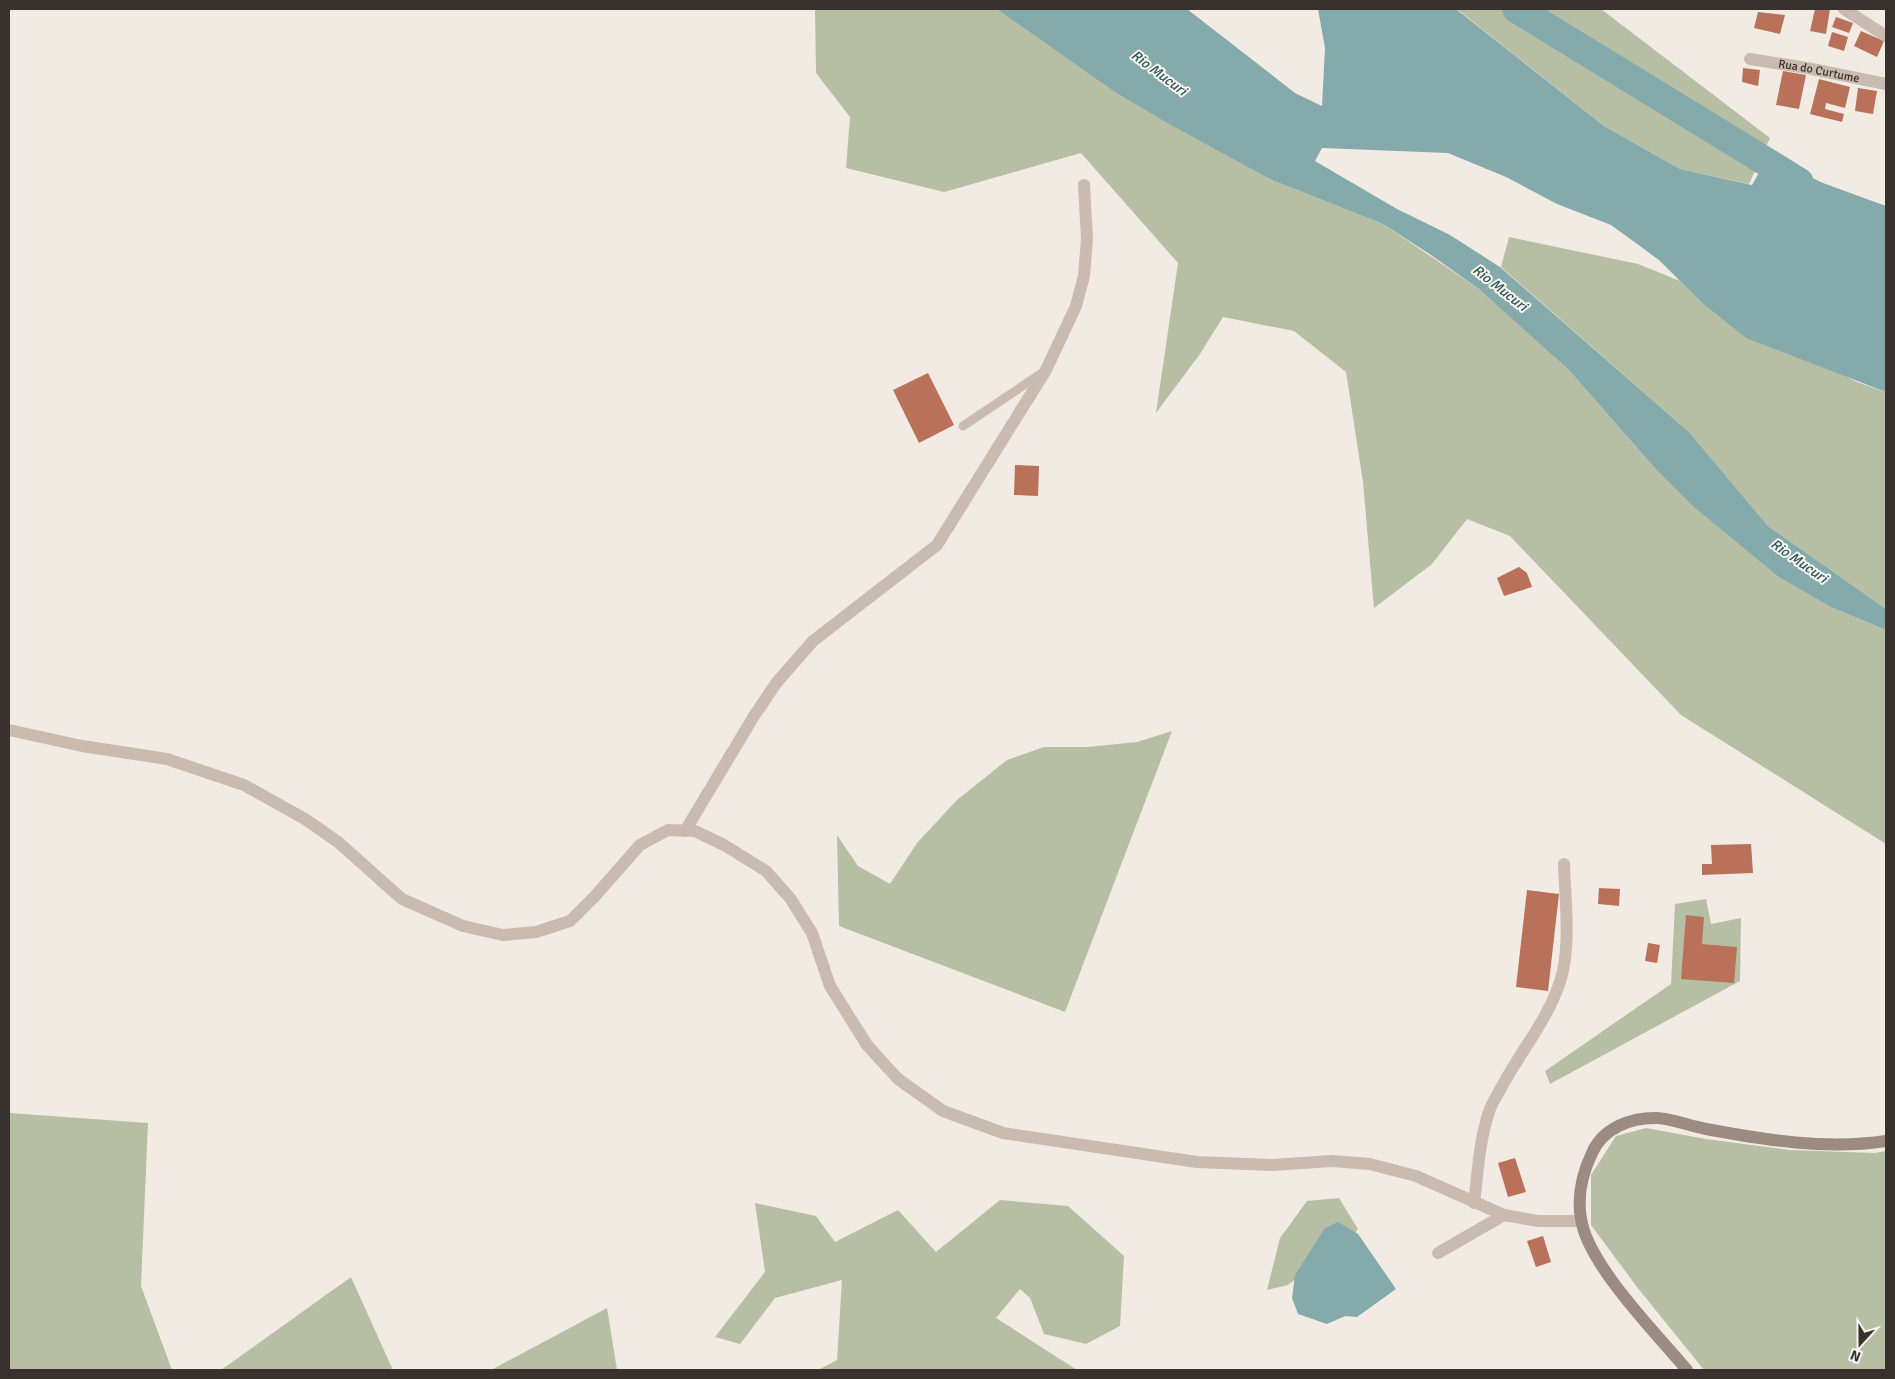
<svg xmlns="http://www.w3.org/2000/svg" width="1895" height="1379" font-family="Signika,sans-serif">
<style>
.green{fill:#b6bfa4}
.water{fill:#85aaac}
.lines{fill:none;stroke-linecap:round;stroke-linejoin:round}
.river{stroke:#85aaac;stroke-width:29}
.building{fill:#b9715a}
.lane{stroke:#c9bbb0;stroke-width:9}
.street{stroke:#c9bbb0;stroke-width:12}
.secondary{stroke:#9c8b81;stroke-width:12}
.labels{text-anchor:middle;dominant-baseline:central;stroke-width:4;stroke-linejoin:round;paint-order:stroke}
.street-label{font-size:12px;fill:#39312d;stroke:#f9f5ef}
.water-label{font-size:14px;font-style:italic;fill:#275356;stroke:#f9f5ef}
</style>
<rect width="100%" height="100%" fill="#f2ebe3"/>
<!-- green -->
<g class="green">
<path d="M815,9h182l275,171 111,44 96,65 45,39 44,41 85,97 180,142 53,22v214l-205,-129 -171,-179 -43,-17 -35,45 -58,44 -11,-126 -17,-110 -52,-41 -71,-14 -23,37 -44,59 22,-150 -97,-110 -137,39 -98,-24 4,-51 -34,-44z"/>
<path d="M1457,9h144l169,129 -21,46 -69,-15 -76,-43z"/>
<path d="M1509,237l129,27 42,17 20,20 157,81 29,10v217l-118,-83 -79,-94 -188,-165z"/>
<path d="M1172,731l-107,281 -226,-86 -2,-91 21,31 32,18 27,-41 40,-43 50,-40 37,-13h44l49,-5z"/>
<path d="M1706,899l5,25 30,-6 -1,63 -190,103 -5,-13 126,-87 4,-80z"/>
<path d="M9,1113l139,10 -7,163 31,84h-163z"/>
<path d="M1646,1128l60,11 83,11 86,3 11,-2v219h-182l-67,-83 -46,-62v-50l25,-39z"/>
<path d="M1339,1198l19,31 -26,34 -27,9 -17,13 -21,5 13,-52 27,-37z"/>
<path d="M1000,1200l68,6 56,50 -4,70 -34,18 -42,-10 -14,-36 -10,-9 -24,29 81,52h-259l19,-10 5,-80 -67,18 -35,46 -25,-7 50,-65 -10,-69 61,13 19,26 63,-32 38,42z"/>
<path d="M351,1277l41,91 -2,2h-169z"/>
<path d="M607,1308l10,62h-126z"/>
</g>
<!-- water -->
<g class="water">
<path d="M997,9h190l108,84 27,13 3,-58 -7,-39h138l148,117 76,43 72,16 16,-28 55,26 63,23v186l-140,-54 -46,-37 -41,-41 -48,-35 -54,-21 -51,-27 -58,-24 -126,-5 -7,13 82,48 53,26 50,32 189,165 79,94 118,83v21l-53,-22 -54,-31 -85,-70 -41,-41 -85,-97 -89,-80 -48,-34 -48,-31 -111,-44 -103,-56 -54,-32z"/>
<path d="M1338,1222l20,12 38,55 -39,28 -12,-1 -18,8 -29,-10 -6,-16 3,-23 30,-47z"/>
</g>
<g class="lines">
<!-- river -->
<path class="river" d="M1517,9l282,173"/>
</g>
<!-- building -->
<g class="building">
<path d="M1815,9h15l-4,25 -16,-3z"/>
<path d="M1758,12l27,3 -5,19 -26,-6z"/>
<path d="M1836,17l17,6 -4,10 -17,-6z"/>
<path d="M1861,31l23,10 -7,16 -23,-11z"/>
<path d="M1832,32l16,5 -4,14 -16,-5z"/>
<path d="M1743,68l17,2 -2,16 -16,-4z"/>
<path d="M1783,71l23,4 -7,34 -23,-4z"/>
<path d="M1819,79l31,8 -5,21 -19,-5 -1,6 19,5 -2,8 -32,-8z"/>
<path d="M1858,88l19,3 -4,23 -18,-3z"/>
<path d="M928,373l26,52 -35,18 -26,-53z"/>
<path d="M1015,465l24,1 -1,30 -24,-1z"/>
<path d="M1519,567l8,6 5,14 -28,9 -7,-18z"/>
<path d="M1751,844l2,29 -51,2v-11h10l-1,-19z"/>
<path d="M1599,888l21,1 -1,17 -21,-2z"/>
<path d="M1527,890l32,4 -11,97 -32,-4z"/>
<path d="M1686,915l18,2 -2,27 35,3 -3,36 -53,-4z"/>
<path d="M1648,943l12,2 -3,18 -12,-2z"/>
<path d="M1515,1158l11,34 -18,5 -10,-34z"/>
<path d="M1543,1236l8,26 -15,5 -9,-26z"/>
</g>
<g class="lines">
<!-- lane -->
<path class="lane" d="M963,426l79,-53"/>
<!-- street -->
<g class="street">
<path d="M1844,9l42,27"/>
<path id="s1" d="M1750,59l57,9 79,16"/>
<path d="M9,730l73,16 85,13 77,26 61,34 33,23 64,57 61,27 40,9 33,-3 34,-11 25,-25 45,-51 28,-15 27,1 29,14 42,26 24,27 22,35 18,53 37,59 31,34 45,32 60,22 194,29 75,3 60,-4 38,3 46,12 88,39 34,6h43"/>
<path d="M685,831l69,-115 23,-34 36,-41 124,-96 109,-175 30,-64 8,-30 3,-37 -3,-54"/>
<path d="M1474,1203c4,-30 5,-62 15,-91 2,-8 8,-16 12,-24 20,-38 52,-74 62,-117 7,-34 2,-73 1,-107"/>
<path d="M1438,1253l66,-38"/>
</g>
<!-- secondary -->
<path class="secondary" d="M1687,1370c-30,-36 -99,-105 -106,-151 -4,-23 1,-45 11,-66 11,-25 39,-36 66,-35 15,1 32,8 48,11 59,11 120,21 180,12"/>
</g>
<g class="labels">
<!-- street labels -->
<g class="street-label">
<text stroke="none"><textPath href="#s1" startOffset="70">Rua do Curtume</textPath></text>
</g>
<!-- water labels -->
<g class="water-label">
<text transform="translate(1159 73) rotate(37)">Rio Mucuri</text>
<text transform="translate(1500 288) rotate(38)">Rio Mucuri</text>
<text transform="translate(1799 561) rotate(35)">Rio Mucuri</text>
</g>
</g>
<!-- border -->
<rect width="1895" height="1379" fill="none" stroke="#39312d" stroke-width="20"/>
<!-- north arrow -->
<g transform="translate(1860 1344) rotate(201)" stroke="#f9f5ef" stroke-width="4" paint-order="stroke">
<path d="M0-4L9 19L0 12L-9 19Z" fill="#39312d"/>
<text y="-8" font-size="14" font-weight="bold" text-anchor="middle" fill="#39312d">N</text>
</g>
</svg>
